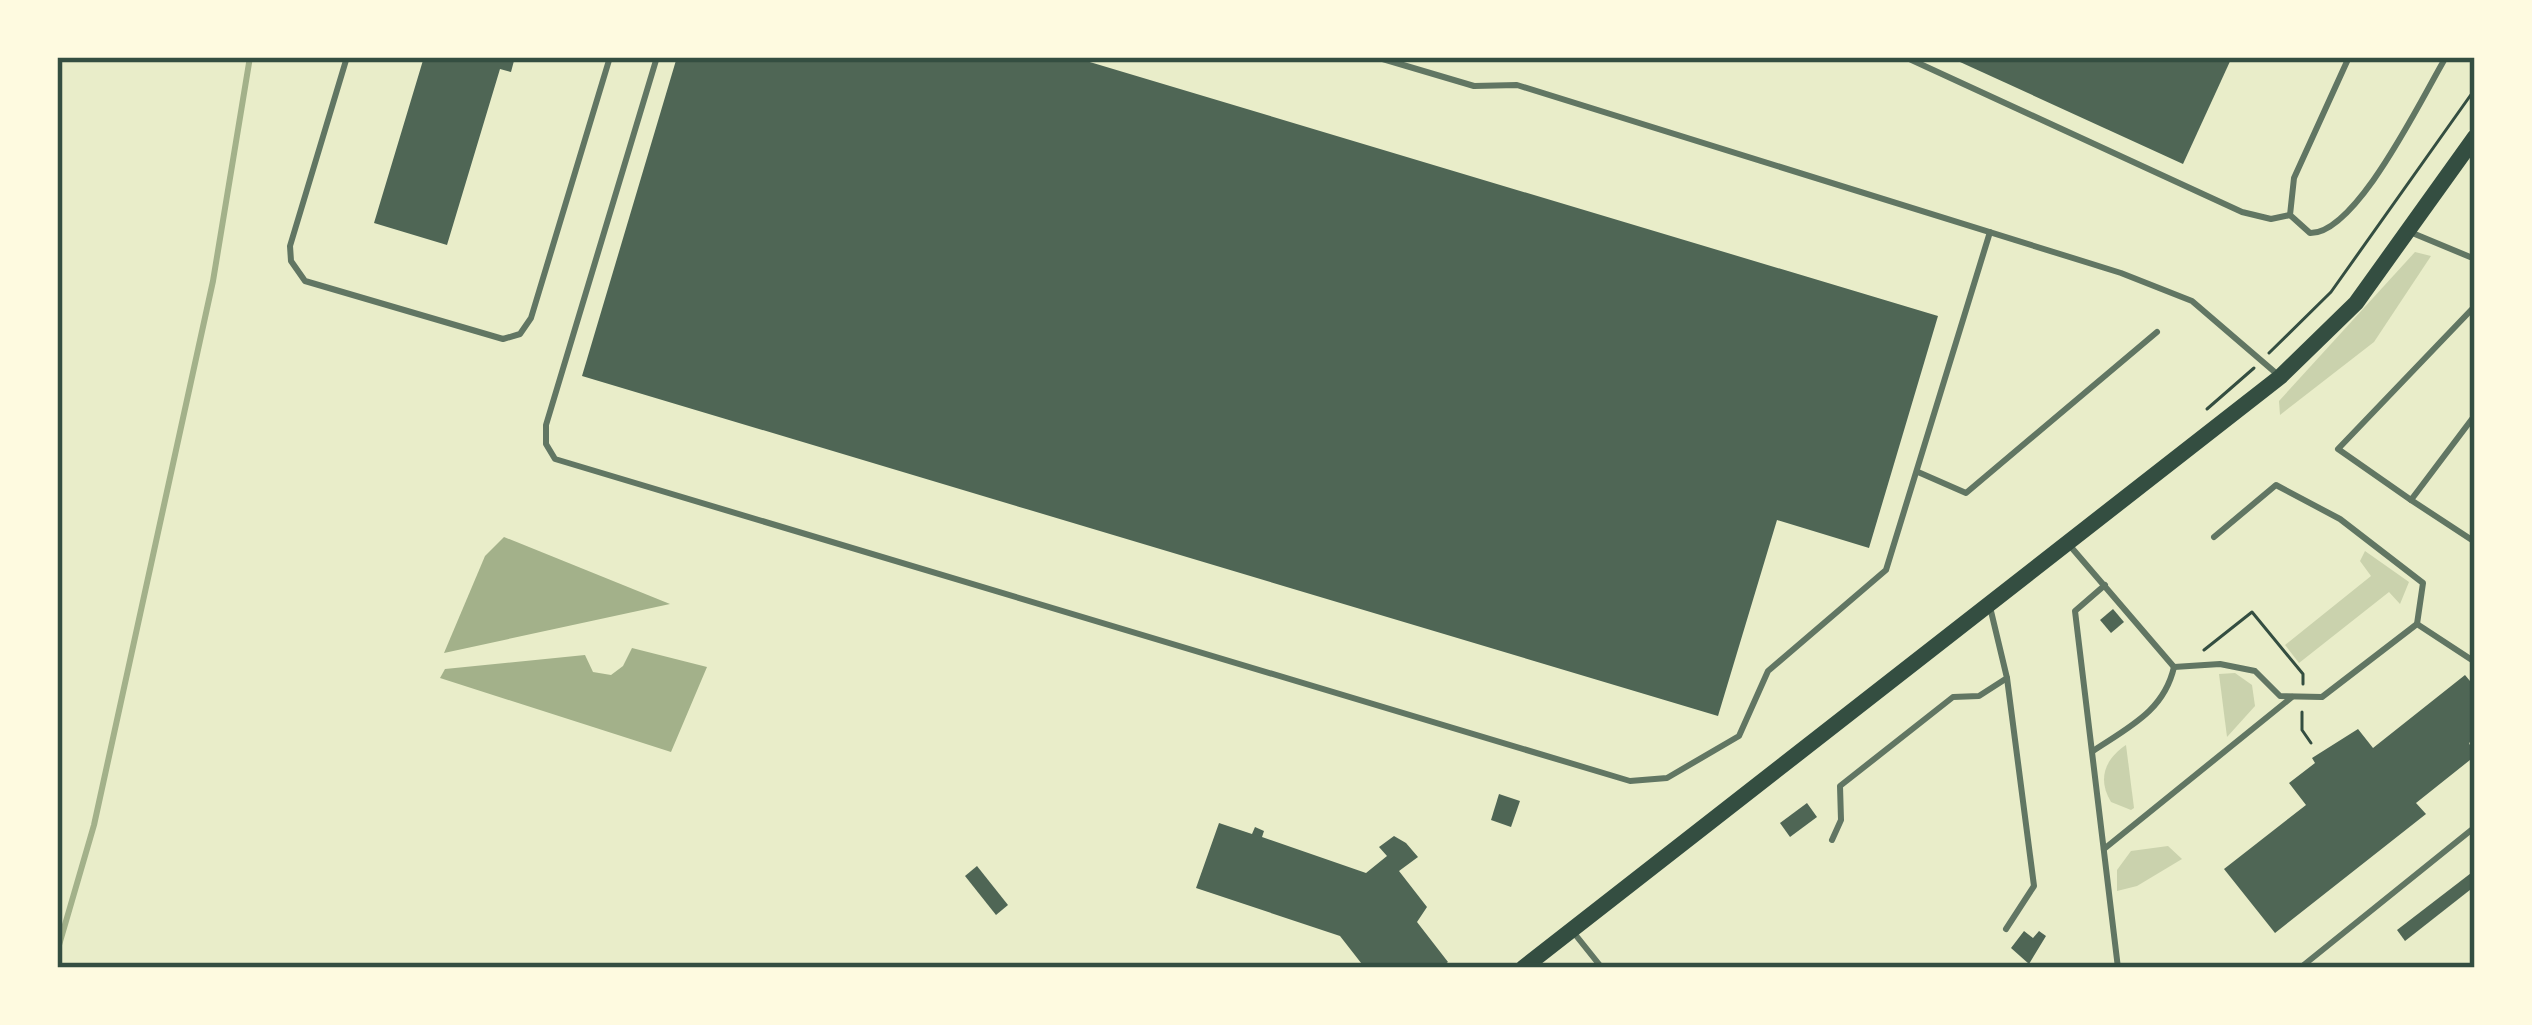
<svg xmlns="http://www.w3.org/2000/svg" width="2532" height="1025" font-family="Inter,sans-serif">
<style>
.green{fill:#cad2ad}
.water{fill:#a3b18a}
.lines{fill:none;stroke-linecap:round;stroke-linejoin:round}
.stream{stroke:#a3b18a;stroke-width:6}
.building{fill:#4f6655}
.path{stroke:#344e41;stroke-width:3}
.service{stroke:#617663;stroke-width:6}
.secondary{stroke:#344e41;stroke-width:16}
.neatline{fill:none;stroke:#344e41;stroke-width:4.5}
</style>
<rect width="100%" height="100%" fill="#e9edc9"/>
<!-- green -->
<g class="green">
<path d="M2415,252l16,4 -57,86 -94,73 -1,-14z"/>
<path d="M2365,551l44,31 -9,22 -11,-12 -90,71 -14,-18 86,-69 -11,-15z"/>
<path d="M2235,673l17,12 3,21 -28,31 -8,-63z"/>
<path d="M2126,745l8,63 -3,2 -20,-8c-14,-23 -6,-43 15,-57z"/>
<path d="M2168,846l14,13 -45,27 -20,5v-21l14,-19z"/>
</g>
<!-- water -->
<g class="water">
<path d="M504,537l166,67 -226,49 41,-97z"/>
<path d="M632,648l75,19 -36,85 -231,-74 5,-9 140,-14 8,17 18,3 12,-9z"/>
</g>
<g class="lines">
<!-- stream -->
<path class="stream" d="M57,952l37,-127 119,-544 37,-224"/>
</g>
<!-- building -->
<g class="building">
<path d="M424,57h91l-4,15 -11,-3 -53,176 -73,-22z"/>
<path d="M677,57h396l865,259 -69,232 -92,-28 -59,196 -1136,-340z"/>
<path d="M1949,57h283l-49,107z"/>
<path d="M2113,609l11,13 -13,11 -11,-13z"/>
<path d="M2465,675l10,12v51l-6,5 6,13 -59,47 10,11 -151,119 -51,-64 82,-64 -17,-22 26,-20 -3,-5 46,-29 15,19z"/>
<path d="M1499,794l21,7 -9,26 -20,-7z"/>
<path d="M1807,803l10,14 -27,20 -10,-14z"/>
<path d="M1219,823l33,11 3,-7 9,4 -2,6 104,36 21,-17 -8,-9 15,-11 12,7 12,14 -19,14 28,36 -10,15 31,40 -8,6h-75l-25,-32 -144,-48z"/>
<path d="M977,866l31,39 -12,10 -31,-39z"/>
<path d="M2475,870v16l-70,55 -8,-11z"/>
<path d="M2024,931l9,7 6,-7 7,5 -17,28 -18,-16z"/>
</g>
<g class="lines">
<!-- path -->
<g class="path">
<path d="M2269,353l62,-61 144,-203"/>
<path d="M2207,409l47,-41"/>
<path d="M2204,650l48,-38 51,62v10"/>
<path d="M2302,712v18l9,13"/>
</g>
<!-- service -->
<g class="service">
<path d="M347,57l-57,189 1,15 14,20 198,58 17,-5 11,-16 79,-261"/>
<path d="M657,57l-111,368v19l9,15 1075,322 37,-3 72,-42 29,-65 118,-101 104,-338"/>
<path d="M1376,57l98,29 43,-1 604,188 71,28 85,73"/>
<path d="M1905,57l337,155 29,7 19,-4"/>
<path d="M2349,57l-55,121 -4,37 20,18c47,1 112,-136 136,-176"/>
<path d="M2410,232l65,27"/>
<path d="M2475,306l-137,143 73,51 64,-85"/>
<path d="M1918,472l48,21 191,-161"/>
<path d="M2411,500l64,42"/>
<path d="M2214,537l62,-52 64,34 83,64 -6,41"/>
<path d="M2071,547l103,120"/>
<path d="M2105,585l-30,26 43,357"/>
<path d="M2174,667l46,-3 35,7 25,25 42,1 95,-73 58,38"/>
<path d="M2093,751c36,-24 71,-40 81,-84"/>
<path d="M1832,840l9,-20 -1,-34 113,-89 26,-1 28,-18 -17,-71"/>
<path d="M2104,849l188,-152"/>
<path d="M2006,929l28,-43 -27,-208"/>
<path d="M1574,933l28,35"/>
<path d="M2300,968l175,-141"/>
</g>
<!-- secondary -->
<path class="secondary" d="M1523,968l757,-591 76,-74 119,-166"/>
</g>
<!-- border -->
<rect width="2532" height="1025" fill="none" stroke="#fefae0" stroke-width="120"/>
<rect x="60" y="60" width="2412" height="905" class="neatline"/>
</svg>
